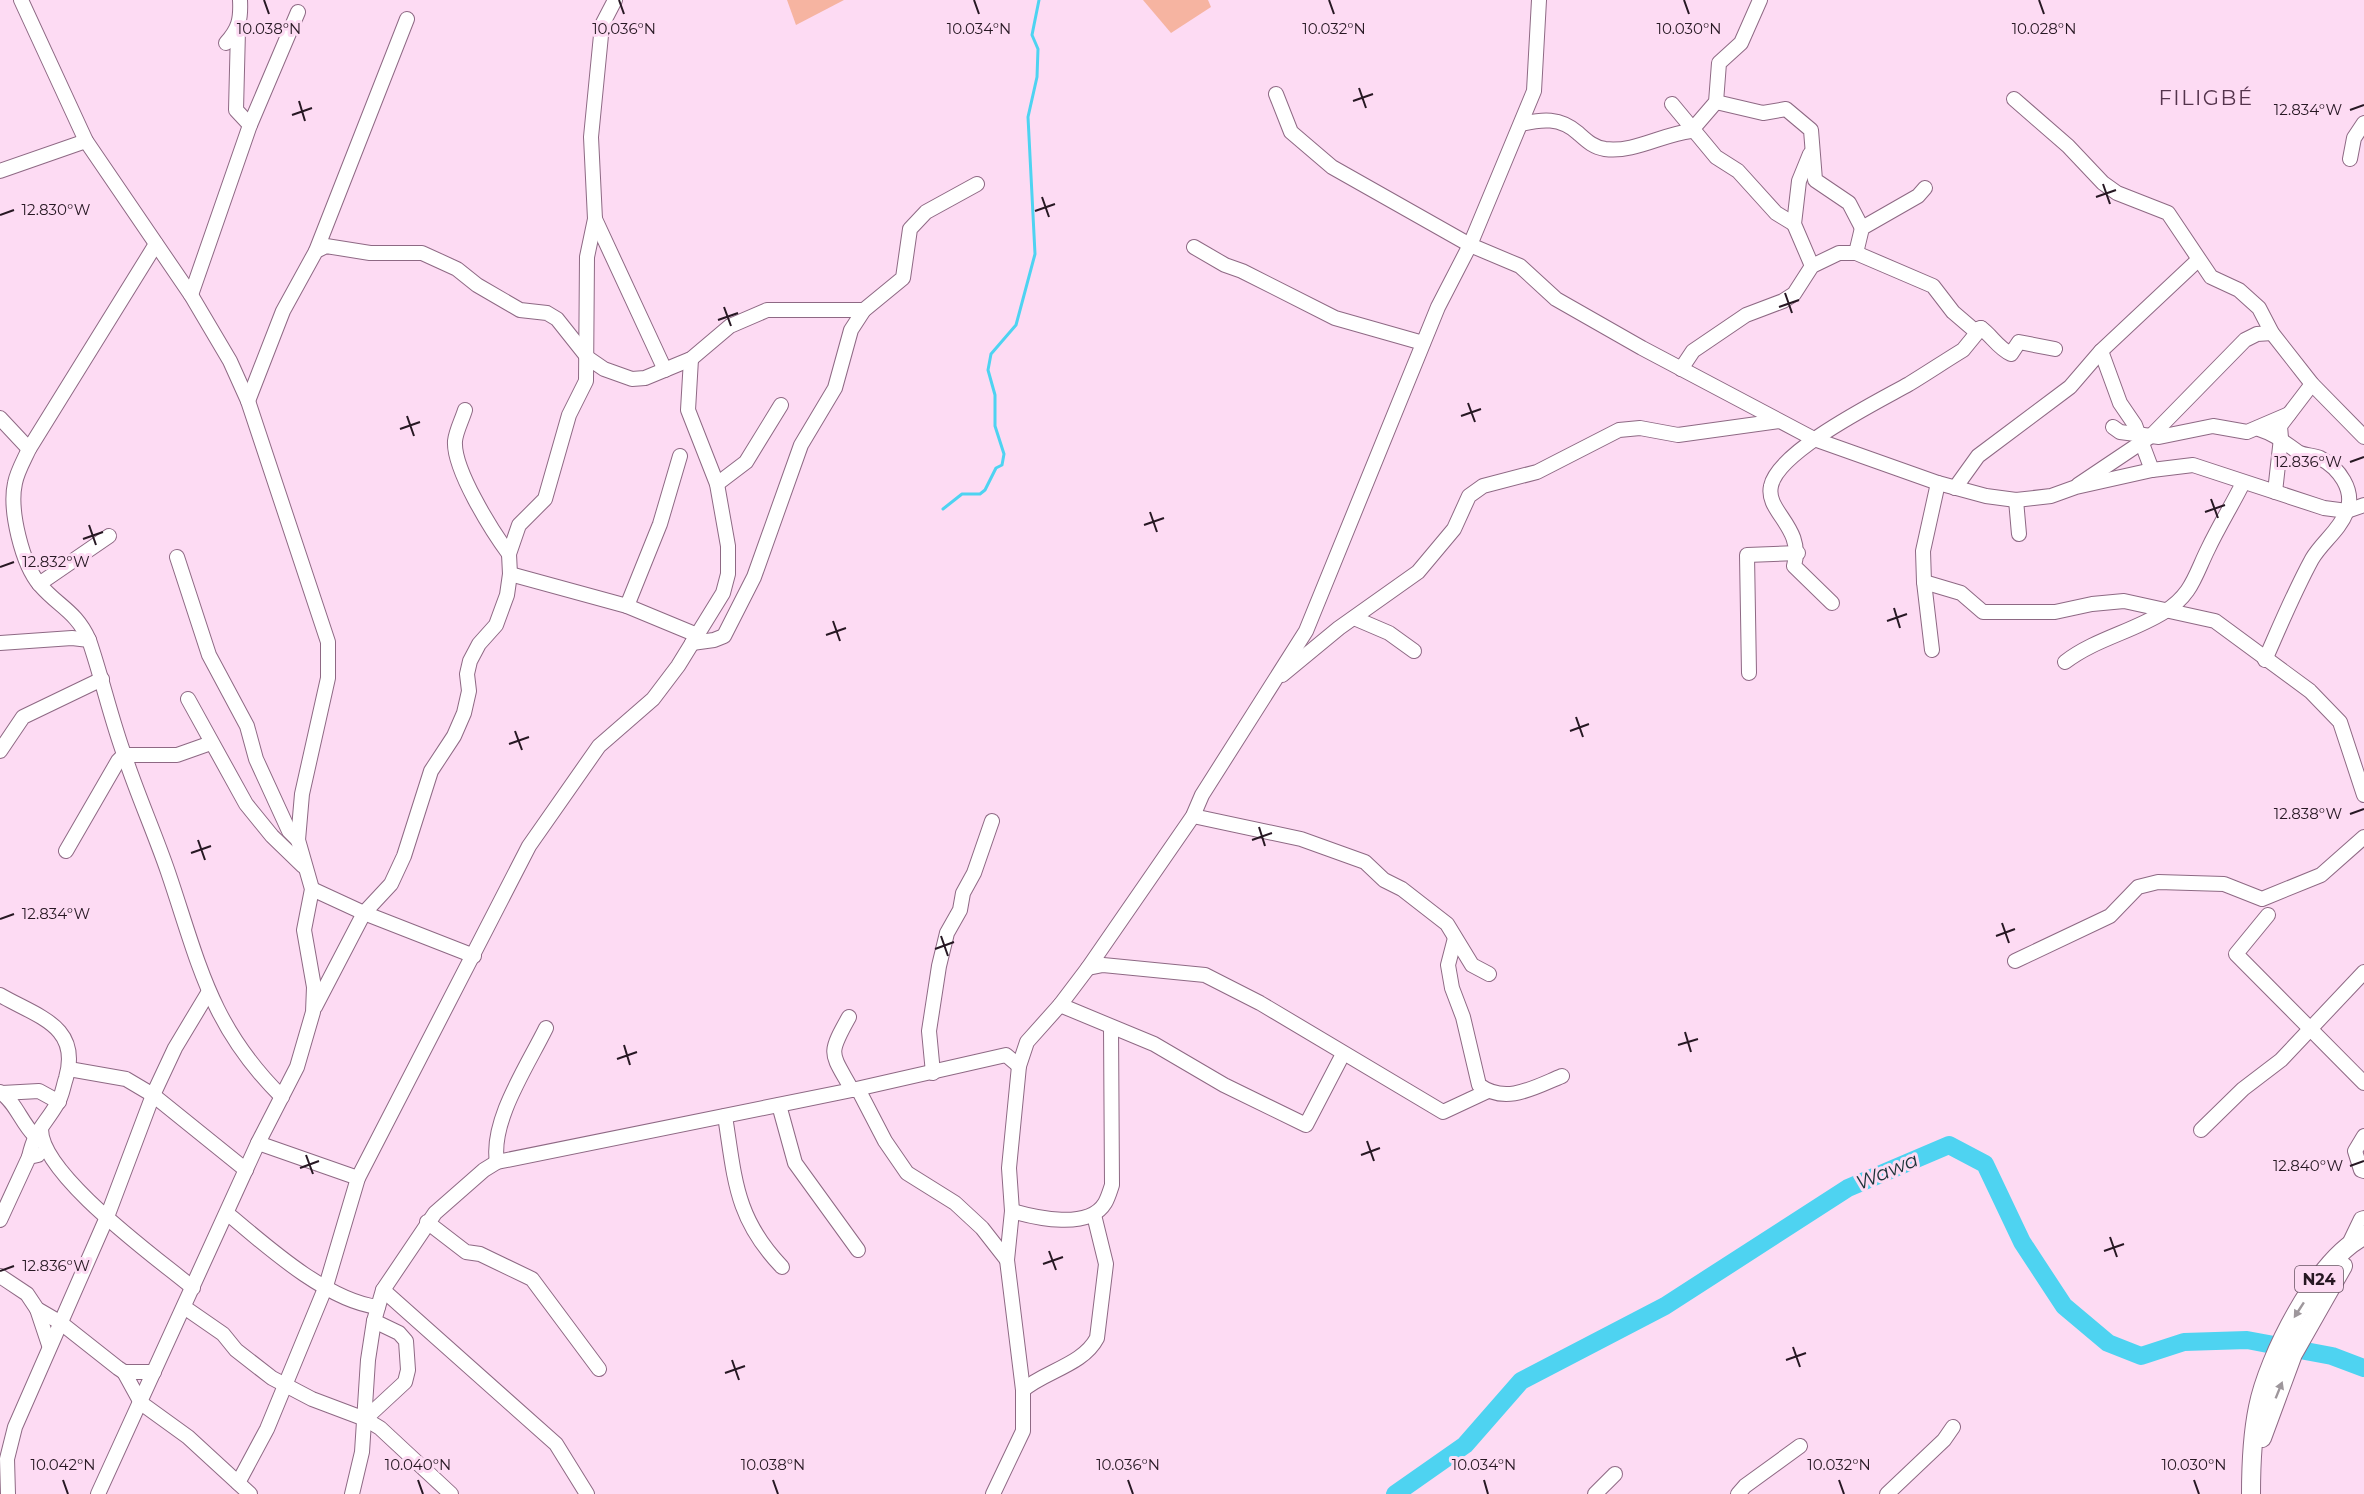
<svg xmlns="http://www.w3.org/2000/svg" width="2364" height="1494" font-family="Montserrat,sans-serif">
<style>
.green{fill:#f6b4a1}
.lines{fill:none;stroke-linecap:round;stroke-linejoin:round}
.stream{stroke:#4ed3f1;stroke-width:3}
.river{stroke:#4ed3f1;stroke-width:18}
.minor-casing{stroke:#8e6984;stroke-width:16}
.major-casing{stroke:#8e6984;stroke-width:20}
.minor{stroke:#fff;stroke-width:14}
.major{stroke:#fff;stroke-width:18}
.oneway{fill:#9e979c}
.ticks{fill:none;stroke:#271823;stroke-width:2}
.labels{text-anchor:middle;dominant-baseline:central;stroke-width:6;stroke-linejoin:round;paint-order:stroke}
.shield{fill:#fddbf3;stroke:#675261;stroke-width:1.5}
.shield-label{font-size:16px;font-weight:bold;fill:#271823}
.water-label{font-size:20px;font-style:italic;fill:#1d3339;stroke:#fddbf3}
.quarter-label{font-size:21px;letter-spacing:1.5px;fill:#54334c;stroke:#fddbf3}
.ticks-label{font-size:15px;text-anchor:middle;fill:#271823;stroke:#fddbf3;stroke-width:6;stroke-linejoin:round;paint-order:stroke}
</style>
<rect width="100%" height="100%" fill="#fddbf3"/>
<!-- green -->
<g class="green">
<path d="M787,0h57l-48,25z"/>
<path d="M1143,0h65l3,7 -40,26z"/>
</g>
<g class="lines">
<!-- stream -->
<path class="stream" d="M943,509l19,-15h18l5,-4 11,-22 6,-3 2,-11 -9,-28v-31l-7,-25 3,-16 25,-29 19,-71 -7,-137 9,-40 1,-28 -6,-14 7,-35"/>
<!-- river -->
<path class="river" d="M1395,1494l70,-49 56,-64 144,-75 183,-118 101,-43 36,19 37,78 42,64 44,37 33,13 43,-14 63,-2 85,16 32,12"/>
<defs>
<g id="minor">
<path d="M21,0l65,141 105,154 39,66 18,40 80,241v36l-26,116 -4,46 14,49 -8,41 10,57 -1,25 -16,55 -39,76 -160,351"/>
<path d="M238,30l-2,80 14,15"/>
<path d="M226,43c13,-14 15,-24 14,-43"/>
<path d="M1276,94l15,38 41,35 138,78 50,21 36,33 86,49 172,91 124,44 48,13 30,4 35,-4 25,-9 76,-17 41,-5 131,43 23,3 17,-6"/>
<path d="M2014,99l54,47 35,37 14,10 51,20 43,64 28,13 20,18 13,25 40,51 52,53"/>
<path d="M1716,102l47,11 23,-4 25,21 4,50 34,23 13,25"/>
<path d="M1672,104l44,53 22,14 38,42 18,11"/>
<path d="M1521,124c21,-5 39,-7 57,9 9,8 15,14 27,16 29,4 58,-15 86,-18l25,-29 3,-39 22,-20 19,-43"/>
<path d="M1810,154l-11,27 -5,43 18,42"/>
<path d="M2350,159l4,-21 10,-15"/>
<path d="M0,171l86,-30"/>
<path d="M595,219l70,151"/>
<path d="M1194,247l31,18 17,6 93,47 88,25"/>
<path d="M316,251l91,-232"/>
<path d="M1856,253l6,-25 56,-32 7,-8"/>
<path d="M191,295l59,-170 48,-113"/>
<path d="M2101,351l19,52 15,22 17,45"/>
<path d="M1681,369l12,-18 53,-36 37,-14 11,-7 18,-28 27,-13h17l77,33 20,26 21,18 7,-2c11,8 17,20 30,26l8,-12 36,7"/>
<path d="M248,401l35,-90 33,-60 10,-5 44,7h52l35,16 20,16 43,25 27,3 10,6 31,39 16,11 28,10 13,-1 46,-19 39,-33 37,-16h97"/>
<path d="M465,410c-3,10 -9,21 -10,31 -2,28 37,90 54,113"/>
<path d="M0,418l29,31"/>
<path d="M2113,427l7,5 39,5 54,-11 34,6 42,-18"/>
<path d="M2259,429c16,5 26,14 39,23 7,4 16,3 22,6 19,10 35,32 27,53 -8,20 -25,31 -35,48 -18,33 -32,67 -47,101"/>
<path d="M717,484l29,-22 35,-57"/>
<path d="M2078,485l73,-49 94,-96 12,-6 15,-1"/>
<path d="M1955,488l23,-32 92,-69 31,-36 97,-91"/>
<path d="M2275,492l6,-54 -1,-12 32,-42"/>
<path d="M2016,500l3,34"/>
<path d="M177,557l32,98 38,71 9,33 33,72 9,9"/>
<path d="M510,574l117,32 70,29"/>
<path d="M1924,582l37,11 22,19h72l37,-8 32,-3 91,20 95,70 30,31 24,73"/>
<path d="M39,584l70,-48"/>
<path d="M1832,603l-38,-37c11,-39 -29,-54 -23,-80 7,-35 106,-84 138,-102 18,-11 36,-23 54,-34l18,-22"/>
<path d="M627,606l33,-82 20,-68"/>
<path d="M1354,618l35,15 25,18"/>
<path d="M89,640c-13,-29 -30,-33 -49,-55 -18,-21 -31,-75 -25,-102 2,-11 9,-23 14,-34l127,-205"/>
<path d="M0,643l72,-5 17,2c13,38 22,79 36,117 13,39 30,77 43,115 31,91 42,154 114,225"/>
<path d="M692,643l22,-3 10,-4 30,-59 47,-132 34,-57 16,-58 13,-20 39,-32 7,-49 16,-17 51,-28"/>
<path d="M1932,650l-8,-68 -1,-31 15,-68"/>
<path d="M2065,662c30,-23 67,-30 99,-50 28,-17 31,-37 44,-63 11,-23 24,-44 35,-66"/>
<path d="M1749,673l-2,-118 51,-2"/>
<path d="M1282,675l57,-47 79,-56 36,-43 15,-33 14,-10 54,-14 82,-42 21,-2 38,7 101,-14"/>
<path d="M188,699l58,105 26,32 31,30"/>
<path d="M0,751l23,-34 79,-38"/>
<path d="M1193,816l108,23 64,23 19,18 18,9 45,35 25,41 17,9"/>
<path d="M66,851l52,-90 6,-6h53l34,-12"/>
<path d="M312,889l52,24 110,43"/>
<path d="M2268,915l-32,39 128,129"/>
<path d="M1455,938l-7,27 4,23 11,29 16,68c27,20 56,2 83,-9"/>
<path d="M2015,961l95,-45 28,-29 20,-5 66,2 38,15 59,-24 43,-38"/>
<path d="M1088,968l15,-3 102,10 55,28 183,109 45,-21"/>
<path d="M0,995c38,22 81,31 66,83 -3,9 -4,19 -9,26 -13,22 -22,26 -28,53"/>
<path d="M1060,1005l94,39 70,41 82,40 37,-71"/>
<path d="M315,1007l49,-94 27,-29 13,-28 27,-85 23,-35 10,-23 5,-22 -2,-17 3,-13 9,-17 17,-19 11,-30 3,-21 -1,-20 10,-29 26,-26 24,-84 17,-34 1,-124 8,-38 -4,-82 11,-112 13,-25"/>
<path d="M849,1017c-22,39 -18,35 3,73"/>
<path d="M69,1069l57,10 27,16 93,75"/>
<path d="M933,1073l-4,-42 10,-65 8,-33 13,-23 3,-17 11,-20 18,-52"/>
<path d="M858,1089l27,52 22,32 48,30 27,25 25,32"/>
<path d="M0,1092c15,9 21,30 34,43"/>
<path d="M2,1093l37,-2 20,11"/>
<path d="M779,1105l16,58 63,87"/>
<path d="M725,1116c10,63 10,102 57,151"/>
<path d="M41,1129c0,46 116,129 152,159"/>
<path d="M2201,1130l42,-41 38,-29 83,-88"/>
<path d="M2364,1136l-9,15 6,19 3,1"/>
<path d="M258,1143l100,35"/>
<path d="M497,1162c-7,-41 31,-97 49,-134"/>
<path d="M1012,1211c24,7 77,19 93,-8 3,-5 5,-12 7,-18l-1,-158"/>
<path d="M227,1213c38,32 100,88 151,94"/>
<path d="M0,1220l29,-63 9,-2"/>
<path d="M427,1222l39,30 14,2 52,25 67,90"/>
<path d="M2349,1244l12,-25 3,-1"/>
<path d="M0,1276l27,18 10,15 24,14 57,45 6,4h30"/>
<path d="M383,1290l173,154 31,50"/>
<path d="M184,1307l39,27 13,16 36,28 40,21 53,20 15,9 71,66"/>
<path d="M37,1309l12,36"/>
<path d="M124,1372l17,31 47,34 62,57"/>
<path d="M1023,1390c22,-19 60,-25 74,-52l9,-74 -12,-49"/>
<path d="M365,1419l40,-37 3,-12 -2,-29 -7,-8 -25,-12"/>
<path d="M238,1483l29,-54 59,-143 32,-108 171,-332 70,-100 54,-47 25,-33 45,-73 5,-19v-28l-11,-62 -29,-74 3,-51"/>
<path d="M8,1494l-1,-35 8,-32 92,-210 46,-122 22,-47 33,-55"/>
<path d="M352,1494l10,-42 6,-92 6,-39 9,-31 52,-77 49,-43 13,-8 355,-72 154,-35 13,11"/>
<path d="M993,1494l30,-63v-41l-16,-130 5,-49 -3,-43 10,-102 8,-24 33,-37 28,-37 105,-152 9,-21 104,-164 132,-324 32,-62 64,-154 5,-91"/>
<path d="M1595,1494l20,-20"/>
<path d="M1738,1494l7,-8 55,-40"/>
<path d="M1887,1494l57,-54 9,-13"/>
</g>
<g id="major">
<path d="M2262,1438l31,-84 50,-88"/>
<path d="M2251,1494c0,-29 1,-58 7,-87 10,-50 59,-148 106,-171"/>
</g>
</defs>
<!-- minor casing -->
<use href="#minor" class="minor-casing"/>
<!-- major casing -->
<use href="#major" class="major-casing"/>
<!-- minor -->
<use href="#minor" class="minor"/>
<!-- major -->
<use href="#major" class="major"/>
</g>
<!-- one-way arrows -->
<defs><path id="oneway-solid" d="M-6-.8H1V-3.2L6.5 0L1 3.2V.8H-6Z" transform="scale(1.5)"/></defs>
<g class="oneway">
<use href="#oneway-solid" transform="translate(2299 1310) rotate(123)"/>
<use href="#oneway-solid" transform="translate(2279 1390) rotate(-68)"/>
</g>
<!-- ticks -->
<path class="ticks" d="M264,0l5,14M619,0l5,14M974,0l5,14M1329,0l5,14M1684,0l5,14M2039,0l5,14M1359,88l7,20M299,101l6,20M1353,101l20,-7M2350,110l14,-5M292,115l20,-7M2103,184l7,20M1042,197l7,20M2096,197l20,-7M1035,211l20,-7M0,215l14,-5M1785,293l7,20M724,307l7,19M1779,307l20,-7M718,320l20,-7M1468,403l7,19M407,416l7,20M1461,416l20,-7M400,429l20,-7M2350,462l14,-5M2211,499l7,19M1150,512l7,20M2205,512l20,-7M89,525l7,20M1144,525l20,-7M83,539l20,-7M0,567l14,-5M1894,608l6,20M833,621l7,20M1887,621l20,-7M826,635l20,-7M1576,717l7,20M515,731l7,19M1570,731l19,-7M509,744l20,-7M2350,814l14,-5M1259,827l6,19M198,840l7,20M1252,840l20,-7M191,853l20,-7M0,919l14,-5M2002,923l7,20M941,936l7,20M1996,936l19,-7M935,949l19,-7M1685,1032l6,20M624,1045l6,20M1678,1045l20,-6M617,1059l20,-7M1367,1141l7,20M306,1155l7,19M1361,1155l19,-7M2350,1166l14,-5M300,1168l19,-7M2110,1237l7,20M1049,1251l7,19M2104,1251l20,-7M1043,1264l20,-7M0,1271l14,-5M1793,1347l7,20M732,1360l7,20M1786,1360l20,-7M725,1373l20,-7M63,1480l5,14M418,1480l5,14M773,1480l5,14M1128,1480l5,14M1484,1480l4,14M1839,1480l5,14M2194,1480l5,14"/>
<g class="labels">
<!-- shield labels -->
<rect class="shield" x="2295" y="1266" width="48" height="26" rx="4.5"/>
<g class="shield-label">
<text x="2319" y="1279">N24</text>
</g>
<!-- water labels -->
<g class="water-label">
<text transform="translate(1887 1171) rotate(-23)">Wawa</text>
</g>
<!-- quarter labels -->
<g class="quarter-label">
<text x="2206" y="97">FILIGBÉ</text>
</g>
</g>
<g class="ticks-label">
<text x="269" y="34">10.038°N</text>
<text x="624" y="34">10.036°N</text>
<text x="979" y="34">10.034°N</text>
<text x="1334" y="34">10.032°N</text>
<text x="1689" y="34">10.030°N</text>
<text x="2044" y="34">10.028°N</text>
<text x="2308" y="115">12.834°W</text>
<text x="56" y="215">12.830°W</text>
<text x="2308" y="467">12.836°W</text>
<text x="56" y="567">12.832°W</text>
<text x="2308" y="819">12.838°W</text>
<text x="56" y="919">12.834°W</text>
<text x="2308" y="1171">12.840°W</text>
<text x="56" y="1271">12.836°W</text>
<text x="63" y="1470">10.042°N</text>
<text x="418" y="1470">10.040°N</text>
<text x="773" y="1470">10.038°N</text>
<text x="1128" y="1470">10.036°N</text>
<text x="1484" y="1470">10.034°N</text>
<text x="1839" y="1470">10.032°N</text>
<text x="2194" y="1470">10.030°N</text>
</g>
</svg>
